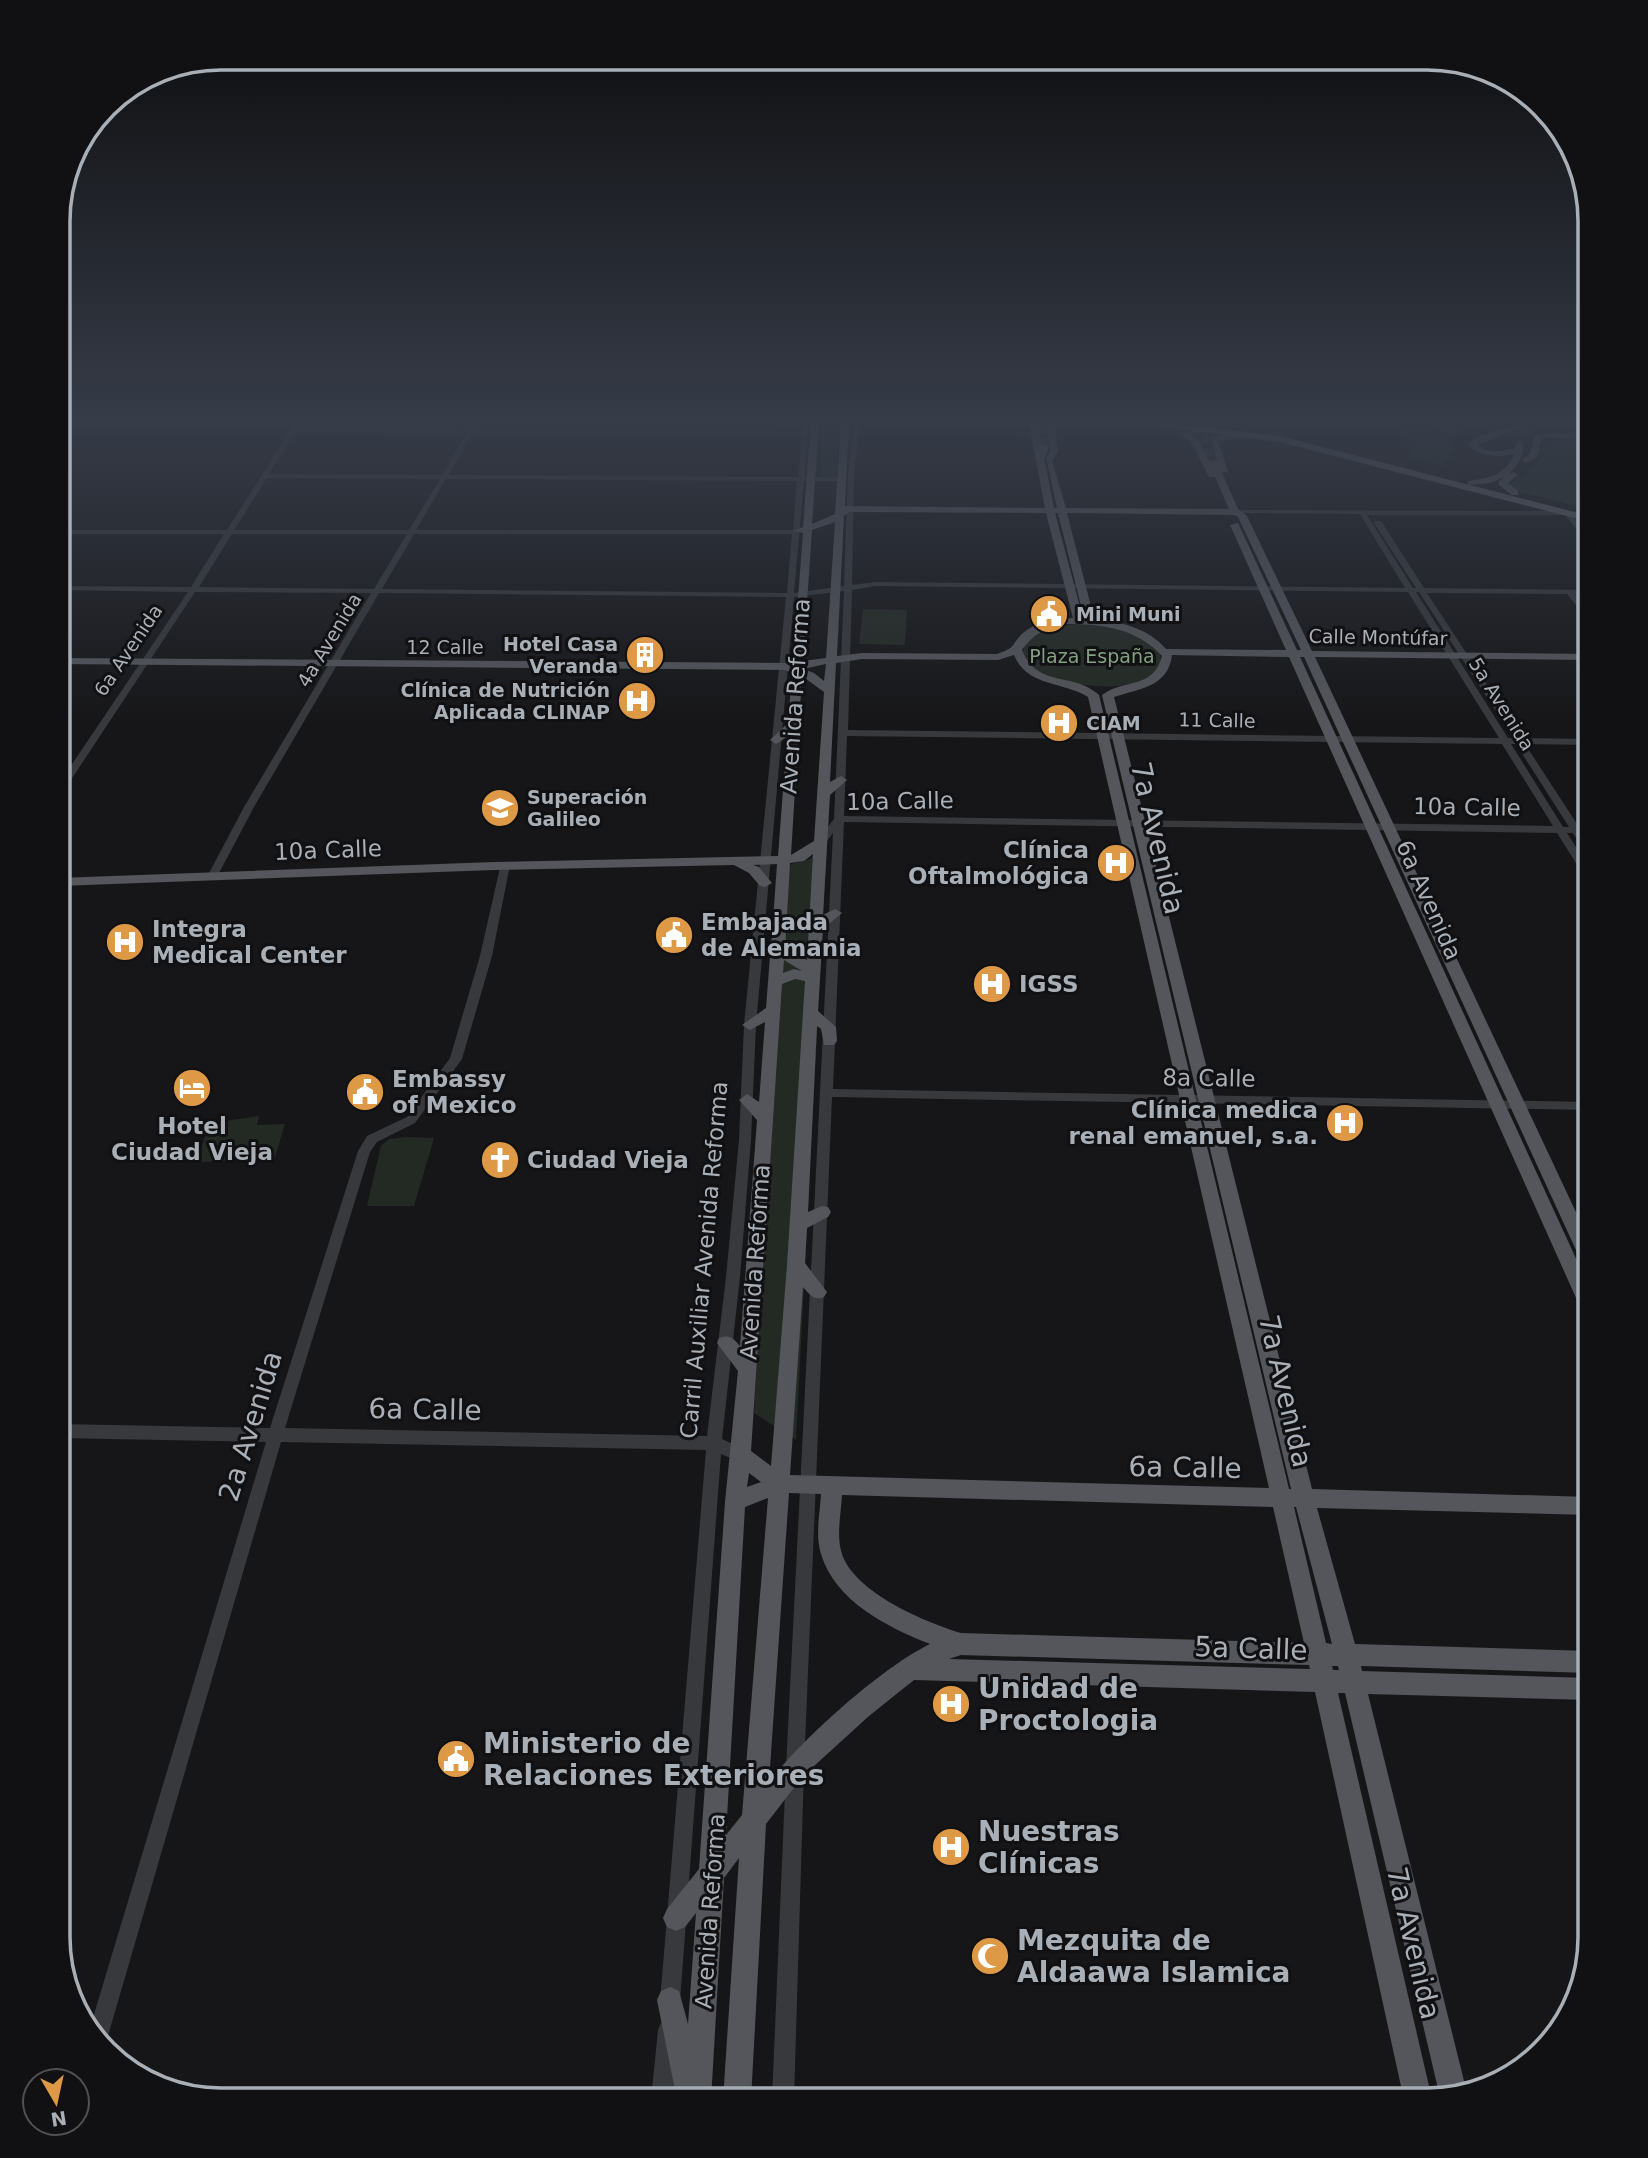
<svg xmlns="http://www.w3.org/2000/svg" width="1648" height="2158" font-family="'DejaVu Sans',sans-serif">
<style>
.green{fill:#232a23}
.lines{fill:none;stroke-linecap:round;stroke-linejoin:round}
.taxiway{fill:#343438;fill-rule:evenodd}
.major-tunnel{stroke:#333538;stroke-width:9;stroke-dasharray:9 4.5;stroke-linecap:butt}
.highway-tunnel{stroke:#333538;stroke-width:11;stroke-dasharray:11 5;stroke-linecap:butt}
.minor{fill:#37393c;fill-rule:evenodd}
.major{fill:#54565b;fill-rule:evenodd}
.highway{fill:#64676d;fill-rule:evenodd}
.labels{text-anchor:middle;stroke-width:6;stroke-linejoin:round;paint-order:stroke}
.far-poi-label{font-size:19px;font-weight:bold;fill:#a9afb6;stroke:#111113;text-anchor:start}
.far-street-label{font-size:19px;fill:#a9afb6;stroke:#111113}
.far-park-label{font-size:19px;fill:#849f82;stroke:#111113}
.street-label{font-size:23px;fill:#a9afb6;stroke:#111113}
.poi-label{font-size:23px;font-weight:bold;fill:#a9afb6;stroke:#111113;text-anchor:start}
.near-street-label{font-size:28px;fill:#a9afb6;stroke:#111113}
.near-poi-label{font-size:28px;font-weight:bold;fill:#a9afb6;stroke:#111113;text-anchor:start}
.rim{fill:none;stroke:#a9afb6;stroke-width:3.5}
</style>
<rect width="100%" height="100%" fill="#161618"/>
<path class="green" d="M 822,423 L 840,423 L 836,478 L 821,478 Z
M 1398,423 L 1424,423 L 1425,430 L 1449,432 L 1455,450 L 1443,466 L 1412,457 Z
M 1567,435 L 1590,436 L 1590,510 L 1513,490 L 1507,485 C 1527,474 1542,465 1545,441 L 1557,440 L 1557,436 Z
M 863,609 L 907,610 L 905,645 L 859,644 Z
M 1088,624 C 1112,627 1146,631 1160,654 C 1170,701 1054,689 1032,667 C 1029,664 1026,658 1023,653 C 1026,626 1067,624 1088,624 Z
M 827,842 L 796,1440 L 754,1413 L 788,872 L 791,864 L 810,859 Z
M 259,1116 L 257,1125 L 285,1124 L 274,1160 L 195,1162 L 208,1130 L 225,1121 Z
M 408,1137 L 434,1138 L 414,1206 L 367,1206 L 381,1146 L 389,1139 Z"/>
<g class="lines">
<path class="taxiway" d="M 1434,423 L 1448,423 L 1460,430 L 1453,434 L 1437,430 Z"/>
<path class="major-tunnel" d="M 1044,423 L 1048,446
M 1213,423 L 1205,441 L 1213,462
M 1518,431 L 1534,430"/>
<path class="highway-tunnel" d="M 1039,423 L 1044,446"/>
<path class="minor" d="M 295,423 L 301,423 L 299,427 L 469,429 L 473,423 L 479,423 L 476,429 L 802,432 L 804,425 L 808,425 L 805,477 L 842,477 L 845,479 L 842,481 L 804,481 L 794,593 L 844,586 L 848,474 L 854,423 L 860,423 L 854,474 L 852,585 L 875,582 L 1405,588 L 1360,514 L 1236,513 L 1234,512 L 1238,510 L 1567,511 L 1590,535 L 1590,541 L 1587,541 L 1565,515 L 1367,515 L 1413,588 L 1416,588 L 1374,523 L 1375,521 L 1381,521 L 1424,588 L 1590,590 L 1590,594 L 1575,594 L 1590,612 L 1590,619 L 1587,619 L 1567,594 L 1427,593 L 1522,738 L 1590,739 L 1590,745 L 1525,744 L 1579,827 L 1590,827 L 1590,833 L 1583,833 L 1590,844 L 1590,854 L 1586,853 L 1573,833 L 1567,833 L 1590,869 L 1590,880 L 1586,879 L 1557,833 L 844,822 L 833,1089 L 1590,1102 L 1590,1110 L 832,1097 L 804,1768 L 794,2100 L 772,2100 L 786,1768 L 833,833 L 825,844 L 821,845 L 816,842 L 834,819 L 844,591 L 794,597 L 756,1025 L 751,1140 L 740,1277 L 722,1439 L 746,1450 L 748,1455 L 746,1460 L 740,1462 L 721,1454 L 680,2001 L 677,2008 L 670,2011 L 663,2008 L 660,2001 L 706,1450 L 281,1442 L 105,2046 L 89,2031 L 266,1442 L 58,1438 L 58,1424 L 270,1428 L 358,1151 L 367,1136 L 407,1117 L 450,1058 L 480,956 L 501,863 L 509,863 L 510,865 L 492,956 L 462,1059 L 415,1123 L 377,1142 L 370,1152 L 285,1428 L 707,1436 L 726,1277 L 739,1140 L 744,1025 L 786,597 L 379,593 L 254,807 L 218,875 L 217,877 L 209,877 L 208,875 L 244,807 L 371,593 L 195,592 L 63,792 L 58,795 L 58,785 L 188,592 L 58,590 L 58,586 L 191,587 L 224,534 L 58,534 L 58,530 L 227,530 ZM 296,431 L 467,433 L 442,475 L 269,474 ZM 473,433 L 802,436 L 798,477 L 449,475 ZM 267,478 L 440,479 L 409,530 L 234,530 ZM 446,479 L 797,481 L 793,530 L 416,530 ZM 232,534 L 407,534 L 374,589 L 199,587 ZM 414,534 L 792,534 L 787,593 L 382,589 ZM 875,586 L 1408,592 L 1499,738 L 848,730 L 852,590 ZM 1416,592 L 1419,592 L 1513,738 L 1508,738 ZM 847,736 L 1502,744 L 1553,826 L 844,816 ZM 1511,744 L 1516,744 L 1569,827 L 1563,827 Z
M 668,2020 L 675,2023 L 678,2030 L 673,2100 L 651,2100 L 658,2030 L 661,2023 Z"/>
<path class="major" d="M 811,423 L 819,423 L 812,524 L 835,514 L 841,423 L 849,423 L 845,506 L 1045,508 L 1029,423 L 1037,423 L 1054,508 L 1057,508 L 1047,461 L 1045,459 L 1050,452 L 1046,423 L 1054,423 L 1058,452 L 1052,461 L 1066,508 L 1229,509 L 1215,477 L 1209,477 L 1193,445 L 1181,434 L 1209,427 L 1209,431 L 1191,435 L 1200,442 L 1209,461 L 1217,461 L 1211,438 L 1227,433 L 1248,432 L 1248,436 L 1218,441 L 1228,471 L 1222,473 L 1238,509 L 1247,516 L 1312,651 L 1590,654 L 1590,660 L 1315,657 L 1590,1242 L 1590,1268 L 1584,1266 L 1581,1261 L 1304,657 L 1300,657 L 1590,1289 L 1590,1316 L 1583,1314 L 1581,1309 L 1289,657 L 1172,655 C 1168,687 1141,688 1114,697 L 1312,1489 L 1590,1497 L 1590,1515 L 1317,1508 L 1355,1644 L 1590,1651 L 1590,1673 L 1361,1666 L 1362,1671 L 1590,1678 L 1590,1700 L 1368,1694 L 1466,2089 L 1441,2096 L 1439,2093 L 1345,1693 L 1338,1693 L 1432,2099 L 1404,2100 L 1315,1692 L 914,1680 L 869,1716 L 803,1776 L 766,1824 L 751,2100 L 723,2100 L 739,1858 L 724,1878 L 711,2100 L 677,2100 L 657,2000 L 661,1991 L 670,1987 L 679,1991 L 688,2024 L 696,1913 L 685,1927 L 676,1931 L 667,1927 L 663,1918 L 667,1909 L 699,1869 L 725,1502 L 738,1371 L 717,1343 L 719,1338 C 730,1334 733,1338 740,1346 L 757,1120 L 739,1100 L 747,1094 L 759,1102 L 765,1022 L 750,1030 L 742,1025 L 766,1008 L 770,956 L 753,953 L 751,950 L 758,946 L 771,948 L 777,864 L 753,865 L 759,867 L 772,883 L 765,887 L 760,886 L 749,873 L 734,865 L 494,870 L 58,886 L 58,878 L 494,862 L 778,856 L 787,737 L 776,744 L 770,740 L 788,723 L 792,673 L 785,670 L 58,664 L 58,658 L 793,663 L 803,533 L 793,531 L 803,527 ZM 849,512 L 1046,513 L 1073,618 C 1057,618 1035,622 1023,633 C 1009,646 1019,646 997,654 L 862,653 L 837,656 L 844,516 ZM 1055,513 L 1058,513 L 1084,618 L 1083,618 ZM 1067,513 L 1234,515 L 1238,517 L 1301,650 L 1297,650 L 1238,523 L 1230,525 L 1286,650 L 1166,649 C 1148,628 1121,622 1094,618 ZM 835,522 L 826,658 L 803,661 L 812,530 ZM 1066,624 C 1101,624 1137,628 1162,656 C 1153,690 1125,678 1102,695 L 1291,1489 L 1289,1489 L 1099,695 C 1073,671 1038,689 1022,650 C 1034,633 1046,628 1066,624 ZM 1014,655 C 1027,687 1062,681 1088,697 L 1269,1488 L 790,1475 L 803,1287 C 810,1295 814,1301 824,1297 L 827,1292 L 805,1263 L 807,1228 L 828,1217 L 831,1212 L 828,1207 L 822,1206 L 808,1212 L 817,1026 L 821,1029 L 824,1045 L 834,1045 L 837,1041 L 836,1027 L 818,1011 L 823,929 L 842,913 L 835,909 L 823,915 L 830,795 L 847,780 L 841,776 L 830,782 L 836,663 L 862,659 L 998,660 ZM 826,664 L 824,681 L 814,673 L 803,669 ZM 802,676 L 824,692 L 814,841 L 791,855 ZM 813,854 L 807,960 L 785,950 L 790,863 L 804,861 ZM 784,960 L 802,971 L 794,969 L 783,973 ZM 795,979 L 805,981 L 787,1265 L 771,1466 L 751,1451 L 782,984 ZM 749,1473 L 761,1482 L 747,1487 ZM 789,1493 L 821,1494 C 820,1513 815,1535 821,1554 C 835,1601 887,1627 930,1644 C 881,1668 803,1738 769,1782 ZM 842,1495 L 1273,1507 L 1304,1643 L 961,1633 C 925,1622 855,1593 842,1554 C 836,1536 841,1514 842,1495 ZM 768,1498 L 742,1815 L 726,1835 L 745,1507 ZM 1294,1507 L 1296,1507 L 1332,1644 L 1326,1643 ZM 961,1655 L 1309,1665 L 1310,1669 L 949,1659 ZM 1332,1666 L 1338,1666 L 1339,1670 L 1333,1670 Z
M 1516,424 L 1523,426 L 1477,445 C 1489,453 1501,453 1515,448 L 1517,441 L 1523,441 C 1525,454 1518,465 1508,475 L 1514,472 L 1518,475 L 1508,483 L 1518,491 L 1518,495 L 1512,495 L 1499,485 L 1499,481 L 1505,477 L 1490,483 L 1468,485 L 1468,481 C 1489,478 1505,476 1514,454 C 1497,458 1481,457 1468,445 L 1474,438 Z
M 1590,433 L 1590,437 L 1542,438 L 1537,457 L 1526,463 L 1522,460 L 1530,454 L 1535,434 Z"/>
<path class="highway" d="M 1132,423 L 1163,423 L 1280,436 L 1590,516 L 1590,522 L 1280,442 Z
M 1040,444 L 1049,446 L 1045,458 L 1040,461 L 1035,458 Z"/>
</g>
<linearGradient id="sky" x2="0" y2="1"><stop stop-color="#0c0c0d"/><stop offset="0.58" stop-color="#363c48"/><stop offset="1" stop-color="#363c48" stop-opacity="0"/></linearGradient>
<rect width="1648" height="725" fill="url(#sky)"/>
<defs>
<g id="civic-disc" transform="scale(2.0125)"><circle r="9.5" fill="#de9947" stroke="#111113"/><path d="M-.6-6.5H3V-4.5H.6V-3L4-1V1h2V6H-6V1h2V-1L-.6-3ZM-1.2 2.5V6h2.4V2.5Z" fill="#fff"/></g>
<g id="building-disc" transform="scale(2.0125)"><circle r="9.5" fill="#de9947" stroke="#111113"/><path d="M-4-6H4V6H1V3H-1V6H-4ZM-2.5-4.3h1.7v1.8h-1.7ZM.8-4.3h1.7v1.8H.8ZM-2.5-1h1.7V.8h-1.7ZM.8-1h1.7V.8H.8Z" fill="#fff"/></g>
<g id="hospital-disc" transform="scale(2.0125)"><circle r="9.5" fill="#de9947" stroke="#111113"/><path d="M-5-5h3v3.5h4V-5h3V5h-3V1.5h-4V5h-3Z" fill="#fff"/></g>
<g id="university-disc" transform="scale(2.0125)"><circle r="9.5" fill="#de9947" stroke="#111113"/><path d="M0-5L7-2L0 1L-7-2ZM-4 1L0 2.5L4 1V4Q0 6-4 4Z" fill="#fff"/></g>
<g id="hotel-disc" transform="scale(2.0125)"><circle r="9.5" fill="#de9947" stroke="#111113"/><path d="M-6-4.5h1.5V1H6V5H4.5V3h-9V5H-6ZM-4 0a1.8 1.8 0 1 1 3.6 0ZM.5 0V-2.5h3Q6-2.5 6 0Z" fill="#fff"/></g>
<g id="church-disc" transform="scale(2.0125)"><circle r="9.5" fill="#de9947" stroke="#111113"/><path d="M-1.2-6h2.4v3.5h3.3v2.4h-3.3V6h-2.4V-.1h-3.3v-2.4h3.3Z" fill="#fff"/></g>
<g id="mosque-disc" transform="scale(2.0125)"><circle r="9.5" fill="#de9947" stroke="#111113"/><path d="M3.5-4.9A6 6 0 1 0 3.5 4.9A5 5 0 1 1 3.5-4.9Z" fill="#fff"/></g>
</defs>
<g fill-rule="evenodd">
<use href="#civic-disc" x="1049" y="614"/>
<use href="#building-disc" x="645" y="655"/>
<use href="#hospital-disc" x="637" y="701"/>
<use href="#hospital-disc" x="1059" y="723"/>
<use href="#university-disc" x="500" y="808"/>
<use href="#hospital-disc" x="1116" y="863"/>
<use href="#civic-disc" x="674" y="935"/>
<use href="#hospital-disc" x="125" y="942"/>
<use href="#hospital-disc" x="992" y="984"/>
<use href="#hotel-disc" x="192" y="1088"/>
<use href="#civic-disc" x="365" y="1092"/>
<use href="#hospital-disc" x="1345" y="1123"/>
<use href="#church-disc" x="500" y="1160"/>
<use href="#hospital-disc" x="951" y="1704"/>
<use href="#civic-disc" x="456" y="1759"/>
<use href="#hospital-disc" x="951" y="1847"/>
<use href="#mosque-disc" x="990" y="1956"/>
</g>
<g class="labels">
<g class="far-poi-label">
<text x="1076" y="621">Mini Muni</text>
<text x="618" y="651" text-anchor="end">Hotel Casa<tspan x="618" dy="22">Veranda</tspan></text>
<text x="610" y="697" text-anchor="end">Clínica de Nutrición<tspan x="610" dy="22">Aplicada CLINAP</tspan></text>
<text x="1086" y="730">CIAM</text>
<text x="527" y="804">Superación<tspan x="527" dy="22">Galileo</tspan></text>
</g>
<g class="far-street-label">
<text transform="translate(1378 637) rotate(1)" y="7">Calle Montúfar</text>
<text transform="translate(329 640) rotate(-59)" y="7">4a Avenida</text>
<text x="445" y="654">12 Calle</text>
<text transform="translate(128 650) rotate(-56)" y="7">6a Avenida</text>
<text transform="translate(1502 704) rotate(58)" y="7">5a Avenida</text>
<text transform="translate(1217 720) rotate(1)" y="7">11 Calle</text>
</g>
<g class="far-park-label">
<text x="1092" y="663">Plaza España</text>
</g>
<g class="street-label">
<text transform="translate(795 696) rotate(-86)" y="8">Avenida Reforma</text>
<text transform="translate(900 801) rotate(-1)" y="8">10a Calle</text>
<text transform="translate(1467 807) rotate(1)" y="8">10a Calle</text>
<text transform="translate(328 850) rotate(-2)" y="8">10a Calle</text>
<text transform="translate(1429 900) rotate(66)" y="8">6a Avenida</text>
<text transform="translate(1209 1078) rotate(1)" y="8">8a Calle</text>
<text transform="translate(704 1260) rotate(-85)" y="8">Carril Auxiliar Avenida Reforma</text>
<text transform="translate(755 1262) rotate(-86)" y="8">Avenida Reforma</text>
<text transform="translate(710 1911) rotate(-86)" y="8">Avenida Reforma</text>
</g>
<g class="poi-label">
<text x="1089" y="858" text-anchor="end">Clínica<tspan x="1089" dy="26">Oftalmológica</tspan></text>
<text x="701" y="930">Embajada<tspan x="701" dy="26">de Alemania</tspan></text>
<text x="152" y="937">Integra<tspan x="152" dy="26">Medical Center</tspan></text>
<text x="1019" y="992">IGSS</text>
<text x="392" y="1087">Embassy<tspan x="392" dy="26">of Mexico</tspan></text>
<text x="1318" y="1118" text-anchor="end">Clínica medica<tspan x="1318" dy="26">renal emanuel, s.a.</tspan></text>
<text x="192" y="1134" text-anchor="middle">Hotel<tspan x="192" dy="26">Ciudad Vieja</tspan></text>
<text x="527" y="1168">Ciudad Vieja</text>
</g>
<g class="near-street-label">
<text transform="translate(1158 838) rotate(77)" y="10">7a Avenida</text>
<text transform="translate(1286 1391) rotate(77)" y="10">7a Avenida</text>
<text transform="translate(425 1409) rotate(1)" y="10">6a Calle</text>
<text transform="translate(250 1426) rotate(-73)" y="10">2a Avenida</text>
<text transform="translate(1185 1467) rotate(1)" y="10">6a Calle</text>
<text transform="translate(1251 1648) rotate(2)" y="10">5a Calle</text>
<text transform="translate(1414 1943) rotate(77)" y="10">7a Avenida</text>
</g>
<g class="near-poi-label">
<text x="978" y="1698">Unidad de<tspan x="978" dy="32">Proctologia</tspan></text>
<text x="483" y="1753">Ministerio de<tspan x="483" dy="32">Relaciones Exteriores</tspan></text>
<text x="978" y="1841">Nuestras<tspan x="978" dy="32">Clínicas</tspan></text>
<text x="1017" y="1950">Mezquita de<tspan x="1017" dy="32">Aldaawa Islamica</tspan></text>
</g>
</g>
<path d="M0 0H1648V2158H0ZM221 70H1427A151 151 0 0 1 1578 221V1937A151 151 0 0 1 1427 2088H221A151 151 0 0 1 70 1937V221A151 151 0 0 1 221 70Z" fill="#111113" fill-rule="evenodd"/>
<path class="rim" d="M221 70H1427A151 151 0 0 1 1578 221V1937A151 151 0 0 1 1427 2088H221A151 151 0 0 1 70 1937V221A151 151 0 0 1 221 70Z"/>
<g transform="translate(56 2102) rotate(171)"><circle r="33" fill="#111113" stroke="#4e5054" stroke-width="2"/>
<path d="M0-5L12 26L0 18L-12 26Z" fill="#de9947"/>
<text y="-10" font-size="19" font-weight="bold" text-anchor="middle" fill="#a9afb6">N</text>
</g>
</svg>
